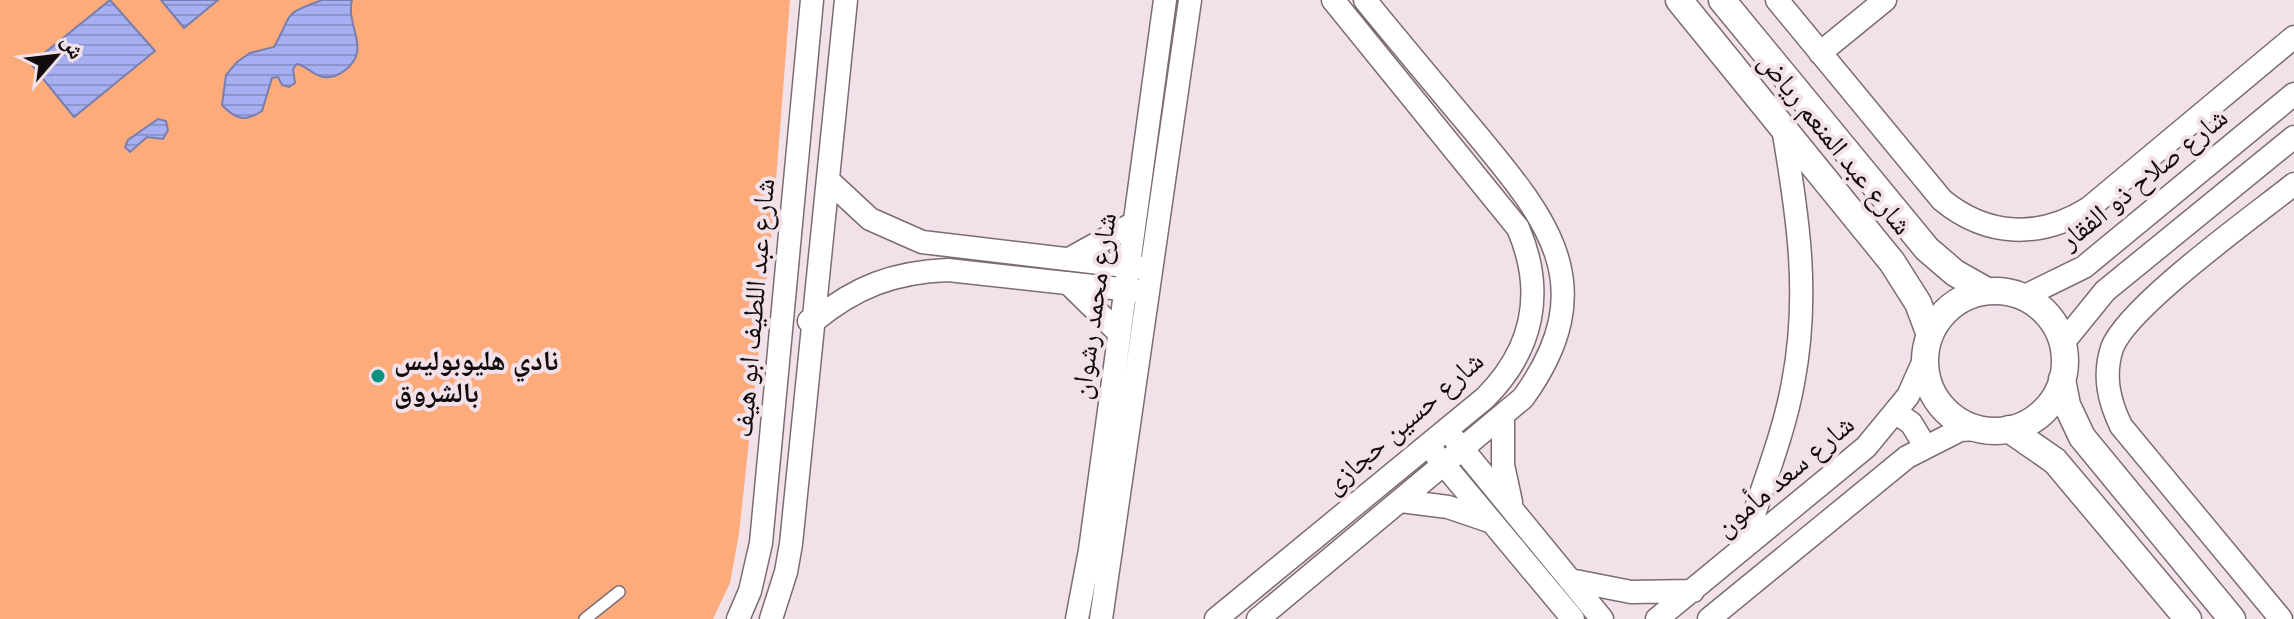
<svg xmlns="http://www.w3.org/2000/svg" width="2294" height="619" font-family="Overpass,'Noto Naskh Arabic',sans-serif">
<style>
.garden{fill:#fdab7a}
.water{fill:url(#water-rules);stroke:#797eae;stroke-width:2}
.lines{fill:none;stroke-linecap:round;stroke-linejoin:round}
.service-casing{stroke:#7c6c75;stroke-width:14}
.minor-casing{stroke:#7c6c75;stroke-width:25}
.tertiary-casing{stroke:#7c6c75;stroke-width:29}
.service{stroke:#fff;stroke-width:11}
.minor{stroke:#fff;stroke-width:22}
.tertiary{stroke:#fff;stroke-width:26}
.poi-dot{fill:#0b937d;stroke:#f3e1ea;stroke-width:3}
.labels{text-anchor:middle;stroke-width:8;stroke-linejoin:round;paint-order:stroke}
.street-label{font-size:28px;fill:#110b0e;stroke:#f3e1ea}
.poi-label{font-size:28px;font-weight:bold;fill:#110b0e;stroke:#f3e1ea;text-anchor:start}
</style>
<defs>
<pattern id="water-rules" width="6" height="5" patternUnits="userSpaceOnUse" patternTransform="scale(2)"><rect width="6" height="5" fill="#a5aff2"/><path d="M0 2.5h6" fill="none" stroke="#8d95ce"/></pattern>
</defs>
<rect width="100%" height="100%" fill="#f3e1ea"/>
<path class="garden" d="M 0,0 L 790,0 L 773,219 L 739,534 L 730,583 L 713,619 L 0,619 Z"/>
<path class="water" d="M 110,0 L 155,51 L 74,117 L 31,64 Z
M 161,0 L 218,0 L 184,28 Z
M 322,0 L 352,0 C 345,26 373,50 344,71 C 337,76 328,79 320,76 C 311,73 306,66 297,64 L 293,69 L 295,83 L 289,87 L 282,85 L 278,77 L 272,78 L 262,111 C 245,122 236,120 222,105 L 226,75 L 237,62 L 250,53 L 274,47 C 294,12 281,15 322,0 Z
M 158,119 L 166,121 L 168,130 L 163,139 L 147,137 L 130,152 L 125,147 L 128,140 Z"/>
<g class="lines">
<g class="service-casing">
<path id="service" d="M 585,619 L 619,592"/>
</g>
<g class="minor-casing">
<path id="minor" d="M 1777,0 L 1942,200 C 1987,237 2040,239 2089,208 L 2294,37
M 1820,53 L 1885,0
M 828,180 L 870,219 L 922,242 L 1142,268
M 1069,259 L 1134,223
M 1068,283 L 1119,333
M 2023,297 L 2084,267 L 2294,94
M 809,321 L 814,321 C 855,287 894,272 948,270 L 1139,291
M 2062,344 L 2105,291 L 2294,137
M 1896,413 L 1911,423 L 1925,446
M 1503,418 L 1503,465 L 1511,502
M 1456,441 L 1602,619
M 1436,455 L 1573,619
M 1401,501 L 1448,507 L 1489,521
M 1744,547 C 1759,493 1783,439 1793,383 C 1810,295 1798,216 1783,128
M 1570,580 L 1631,592 L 1693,591
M 738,619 L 750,591 L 761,543 L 812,0
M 771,619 L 786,572 L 791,544 L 846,0
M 1077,619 L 1090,550 L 1165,0
M 1101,619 L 1190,0
M 1216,619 L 1485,398 C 1534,349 1545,291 1518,228 L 1333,0
M 1258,619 L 1523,398 C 1604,286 1548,220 1474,131 C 1437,87 1401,44 1365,0
M 1657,619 L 1866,447 L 1908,396 L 1925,358
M 1709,619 L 1907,457 L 1960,430 L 1979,429
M 2281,619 L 2121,426 C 2109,401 2103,376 2112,348 C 2127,307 2254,216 2294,184"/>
</g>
<g class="tertiary-casing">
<path id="tertiary" d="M 1679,0 L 1892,262 L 1918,303 L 1930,335
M 1722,0 L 1927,249 L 1955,273 L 1987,291
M1925 361a70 70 0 1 1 140 0a70 70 0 1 1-140 0Z
M 2062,379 L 2067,405 L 2082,437 L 2232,619
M 2009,429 L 2055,461 L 2188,619"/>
</g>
<use href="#service" class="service"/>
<use href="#minor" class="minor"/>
<use href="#tertiary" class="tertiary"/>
</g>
<circle class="poi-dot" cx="378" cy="376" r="8"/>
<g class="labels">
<g class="street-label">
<text transform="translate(1836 143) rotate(51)" y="10">شارع عبد المنعم رياض</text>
<text transform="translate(2143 178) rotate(-39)" y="10">شارع صلاح ذو الفقار</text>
<text transform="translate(1093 306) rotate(-82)" y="10">شارع محمد رشوان</text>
<text transform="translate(753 308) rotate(-85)" y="10">شارع عبد اللطيف ابو هيف</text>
<text transform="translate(1403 422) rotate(-41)" y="10">شارع حسين حجازى</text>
<text transform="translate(1784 475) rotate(-40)" y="10">شارع سعد مأمون</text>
</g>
<g class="poi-label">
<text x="394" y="370">نادي هليوبوليس<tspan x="394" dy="32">بالشروق</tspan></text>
</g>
</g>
<g transform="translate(56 56) rotate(62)" stroke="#f3e1ea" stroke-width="6" paint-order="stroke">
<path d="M0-6L14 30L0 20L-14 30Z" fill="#110b0e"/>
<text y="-12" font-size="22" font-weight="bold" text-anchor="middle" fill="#110b0e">ش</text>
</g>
</svg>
